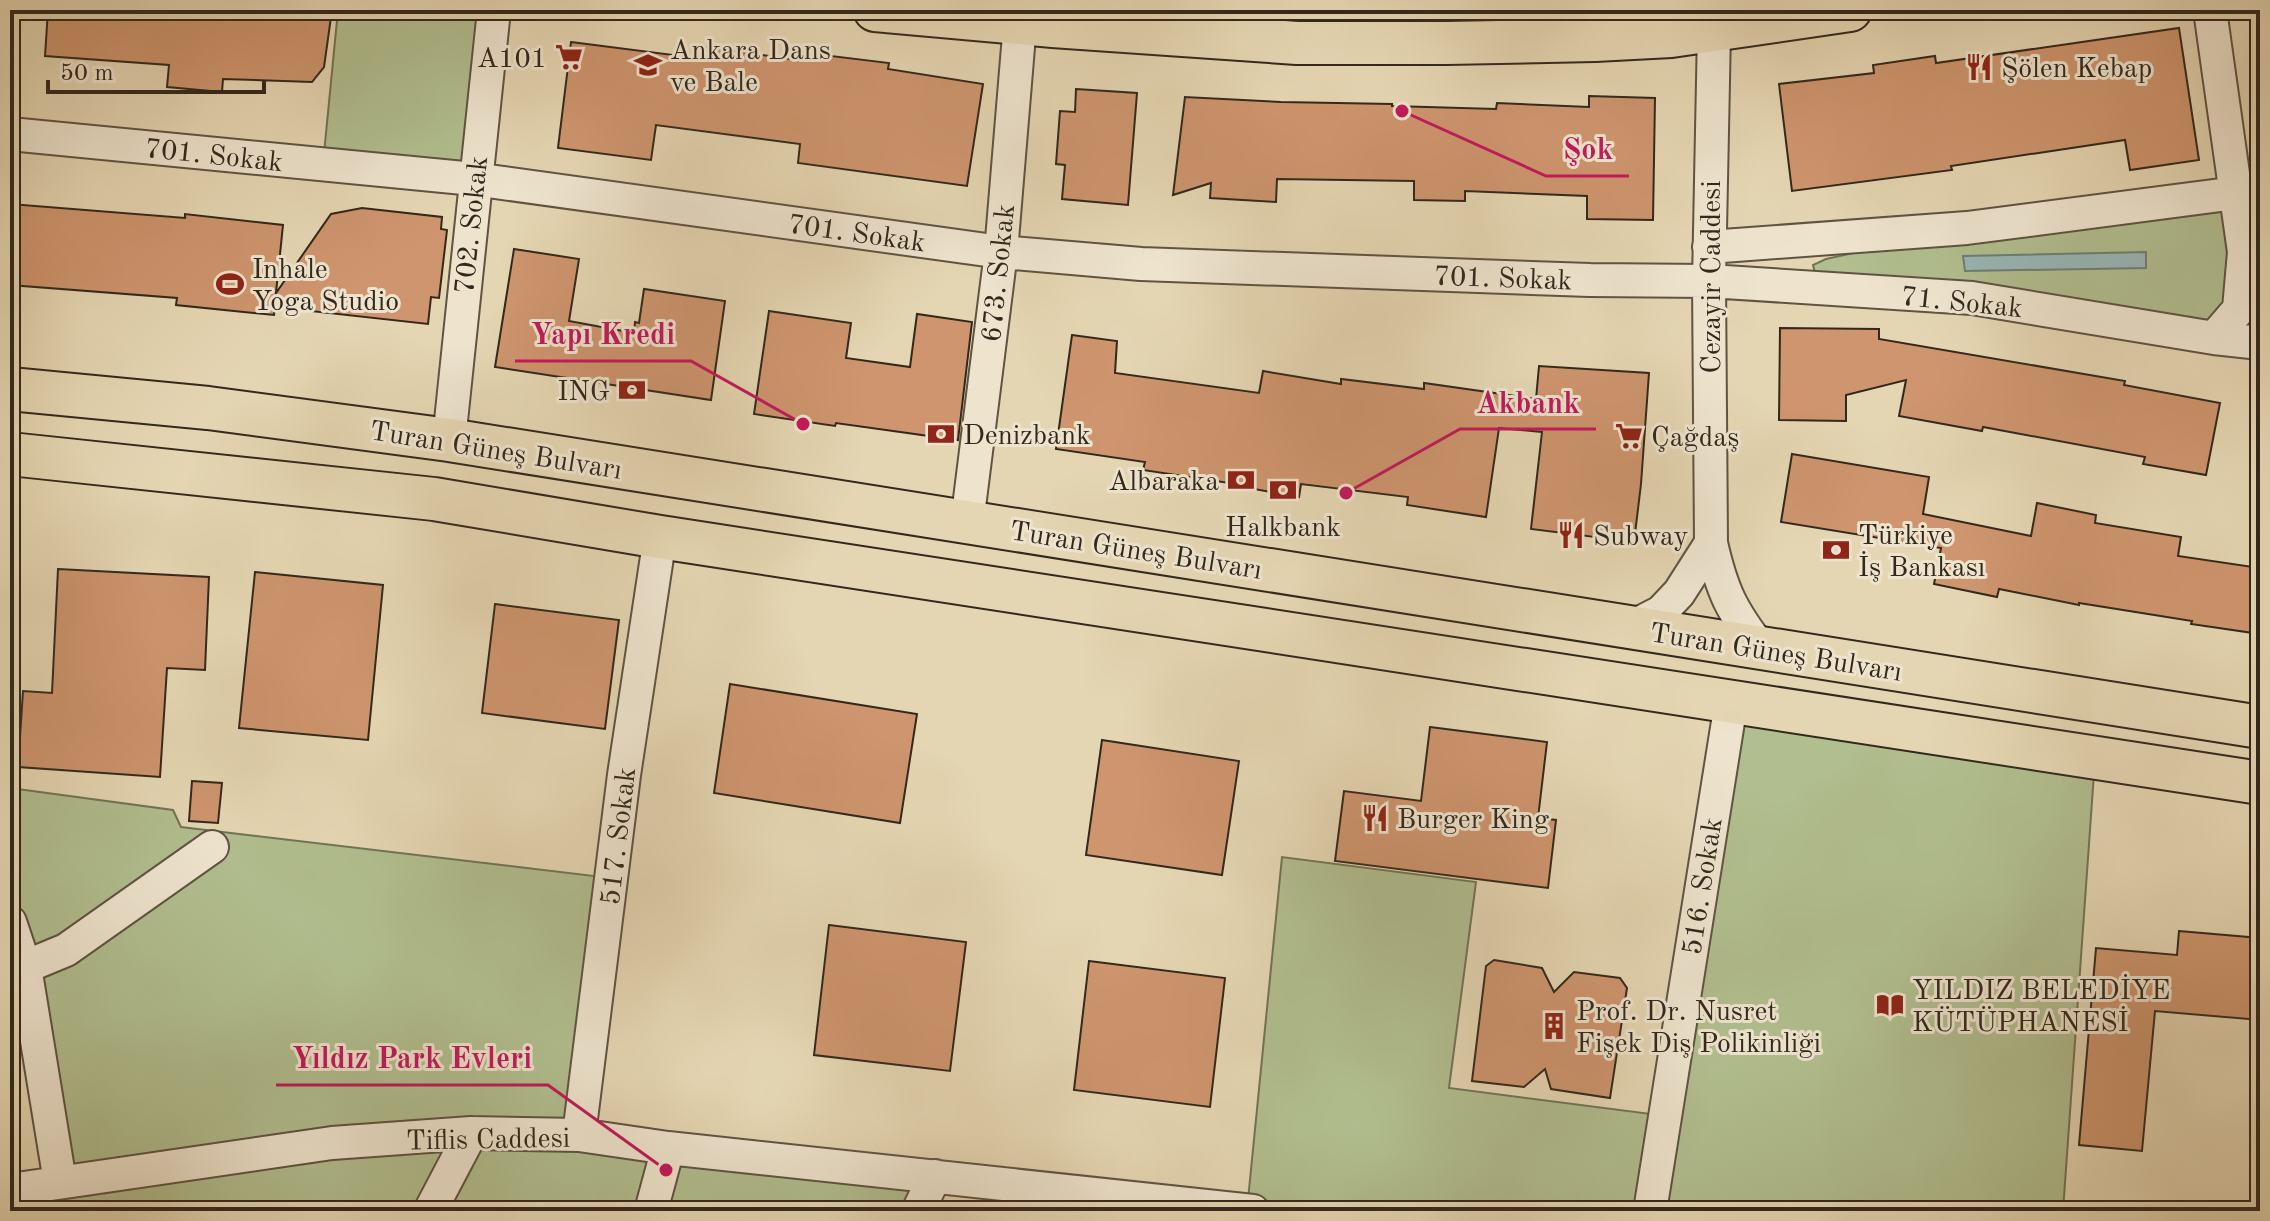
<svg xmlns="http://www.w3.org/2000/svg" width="2270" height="1221" font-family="'Old Standard TT',serif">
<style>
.green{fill:#b1be8f;stroke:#727356;stroke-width:2}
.water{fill:#98b7b5;stroke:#6f7e78;stroke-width:2}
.building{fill:#ce956e;stroke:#32281d;stroke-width:2}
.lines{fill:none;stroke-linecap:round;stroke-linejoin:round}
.minor-casing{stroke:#5f5442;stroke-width:36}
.major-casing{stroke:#32281d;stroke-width:46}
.minor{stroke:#eee4ce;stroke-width:32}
.major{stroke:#e5d6b3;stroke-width:42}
.labels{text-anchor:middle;stroke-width:6;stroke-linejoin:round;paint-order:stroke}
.poi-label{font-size:28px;fill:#32281d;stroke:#eee4ce;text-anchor:start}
.street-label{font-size:28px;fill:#32281d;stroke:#eee4ce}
.leader{fill:none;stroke:#c2185b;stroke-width:3}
.callout-dot{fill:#c2185b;stroke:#eee4ce;stroke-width:3}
.callout-label{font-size:30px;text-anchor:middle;font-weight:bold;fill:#c2185b;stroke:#eee4ce;stroke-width:6;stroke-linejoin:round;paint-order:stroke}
</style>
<rect width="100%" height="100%" fill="#e5d6b3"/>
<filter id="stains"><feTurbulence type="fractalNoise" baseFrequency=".0025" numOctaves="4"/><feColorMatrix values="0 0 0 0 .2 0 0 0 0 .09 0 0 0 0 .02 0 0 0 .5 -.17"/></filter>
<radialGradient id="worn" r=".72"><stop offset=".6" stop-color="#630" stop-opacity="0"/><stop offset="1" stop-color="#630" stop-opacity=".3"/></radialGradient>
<path class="green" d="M 338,10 L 494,10 L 474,179 L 323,164 Z
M 2236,193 L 2244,246 L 2260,244 L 2260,343 L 1815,273 L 1813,265 L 1826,259 L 1967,228 Z
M 1731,703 L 2095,759 L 2063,1211 L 1247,1210 L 1282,857 L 1476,882 L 1449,1088 L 1666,1116 Z
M 10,788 L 173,810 L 181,827 L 611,878 L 579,1135 L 935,1176 L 918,1211 L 10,1211 L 10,1190 L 59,1182 L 10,969 Z"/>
<path class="water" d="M 2146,252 L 2146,268 L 1965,271 L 1963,256 Z"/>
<path class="building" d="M 48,10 L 332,10 L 324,67 L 312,82 L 223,79 L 222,92 L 167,87 L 169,65 L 45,56 Z
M 2179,28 L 2199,160 L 2130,170 L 2125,140 L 1951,166 L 1952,170 L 1792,191 L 1779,84 L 1874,73 L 1873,65 L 1935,56 L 1936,63 Z
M 571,42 L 696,58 L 698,46 L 798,60 L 799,52 L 889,63 L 888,69 L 983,84 L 967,186 L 798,163 L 800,144 L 656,125 L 651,160 L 558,148 Z
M 1076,89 L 1137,93 L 1128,205 L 1062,199 L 1065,165 L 1056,164 L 1060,111 L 1075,112 Z
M 1589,96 L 1655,98 L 1653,220 L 1587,219 L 1587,196 L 1465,191 L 1465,201 L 1414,200 L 1414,181 L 1277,179 L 1276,202 L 1210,198 L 1211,183 L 1173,195 L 1185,97 L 1281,102 L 1392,104 L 1392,106 L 1496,109 L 1497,103 L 1589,107 Z
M 10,204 L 185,218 L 185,214 L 283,225 L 276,293 L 331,214 L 362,208 L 442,217 L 441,229 L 447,230 L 439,298 L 431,297 L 428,324 L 275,307 L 274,315 L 176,305 L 177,298 L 10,285 Z
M 514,249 L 579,259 L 569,321 L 634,333 L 635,322 L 639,323 L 644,289 L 725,301 L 711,400 L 495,367 Z
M 769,311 L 851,323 L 846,358 L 910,367 L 917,314 L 972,322 L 958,440 L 836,423 L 835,426 L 754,414 Z
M 1780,328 L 1879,329 L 1879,339 L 2125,381 L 2124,385 L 2220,403 L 2206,475 L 2143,464 L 2145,457 L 1983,427 L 1982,431 L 1899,416 L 1906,380 L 1846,395 L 1846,421 L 1779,420 Z
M 1072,335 L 1117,341 L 1115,373 L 1259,393 L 1263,371 L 1341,384 L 1341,379 L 1424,389 L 1424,383 L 1536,399 L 1539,366 L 1649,373 L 1641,484 L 1634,542 L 1531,529 L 1542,432 L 1499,428 L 1486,517 L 1407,505 L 1408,497 L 1301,484 L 1299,497 L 1243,487 L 1243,485 L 1143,470 L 1145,462 L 1056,449 Z
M 1792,454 L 1929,477 L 1923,514 L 2031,536 L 2037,503 L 2096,515 L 2095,523 L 2181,537 L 2178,556 L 2260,568 L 2260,634 L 2191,624 L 2192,621 L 2079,603 L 2079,605 L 1999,589 L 1997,597 L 1934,584 L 1941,548 L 1781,522 Z
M 58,569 L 209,577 L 205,670 L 167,668 L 160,777 L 18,767 L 23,691 L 52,693 Z
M 255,572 L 383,585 L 368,740 L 239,728 Z
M 495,604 L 619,620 L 605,729 L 482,713 Z
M 730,684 L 917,714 L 900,823 L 714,793 Z
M 1430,727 L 1547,742 L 1538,818 L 1556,820 L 1548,888 L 1335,861 L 1344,791 L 1421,801 Z
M 1102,740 L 1239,761 L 1222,875 L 1086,855 Z
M 192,781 L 222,783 L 218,823 L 189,821 Z
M 829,925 L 966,942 L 950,1071 L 814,1055 Z
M 2179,931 L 2260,938 L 2260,1020 L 2155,1011 L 2142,1151 L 2079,1145 L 2096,948 L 2177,955 Z
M 1494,960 L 1542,968 L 1554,992 L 1574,972 L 1620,978 L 1627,988 L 1610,1098 L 1551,1089 L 1545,1069 L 1524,1087 L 1472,1081 L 1486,966 Z
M 1089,961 L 1225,978 L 1210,1107 L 1074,1090 Z"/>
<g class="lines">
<g class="minor-casing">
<path id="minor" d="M 1711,10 L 1714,31 L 1709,281 L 1711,543 C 1722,591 1731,610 1761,649
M 2210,10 L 2244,252 L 2239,309 L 2214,338
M 10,134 L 474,179 L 1001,252 L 1141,264 L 1590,280 L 1709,281 L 1972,298 L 2214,338 L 2260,343
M 1709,247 L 1967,228 L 2236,193
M 449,440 L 494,10
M 967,523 L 1001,252 L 1020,23
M 1630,628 L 1661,612 L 1679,593 L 1711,543
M 10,922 L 25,967 L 60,1182
M 10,969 L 25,967 L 66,950 L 212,847
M 579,1135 L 624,775 L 660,537
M 10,1190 L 332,1143 L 471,1133 L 579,1135 L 668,1148 L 1253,1211
M 430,1211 L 471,1133
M 651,1211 L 668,1148
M 918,1211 L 935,1176
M 1650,1211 L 1731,703"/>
</g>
<g class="major-casing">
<path id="major" d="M 875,10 L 1053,26 L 1297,43 L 1447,43 L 1595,40 L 1671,36 L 1850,10
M 10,389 L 208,408 L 449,440 L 2260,727
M 10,454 L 434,499 L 660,537 L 2260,783"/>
</g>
<use href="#minor" class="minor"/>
<use href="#major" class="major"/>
</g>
<defs>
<g id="supermarket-bare" transform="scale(2.16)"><path d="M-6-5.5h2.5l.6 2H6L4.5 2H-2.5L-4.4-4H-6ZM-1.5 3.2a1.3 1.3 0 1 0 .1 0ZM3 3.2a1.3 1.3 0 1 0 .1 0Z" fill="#8f2418" stroke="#eee4ce" stroke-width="2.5" paint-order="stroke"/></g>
<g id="school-bare" transform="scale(2.16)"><path d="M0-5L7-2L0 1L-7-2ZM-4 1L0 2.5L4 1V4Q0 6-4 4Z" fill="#8f2418" stroke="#eee4ce" stroke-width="2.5" paint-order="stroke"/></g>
<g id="restaurant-bare" transform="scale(2.16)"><path d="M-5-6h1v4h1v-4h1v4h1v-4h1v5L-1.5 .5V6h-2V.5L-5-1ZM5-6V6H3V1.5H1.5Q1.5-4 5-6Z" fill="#8f2418" stroke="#eee4ce" stroke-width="2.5" paint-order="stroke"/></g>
<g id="stadium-bare" transform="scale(2.16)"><path d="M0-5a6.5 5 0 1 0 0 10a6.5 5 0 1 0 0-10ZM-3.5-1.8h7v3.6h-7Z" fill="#8f2418" stroke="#eee4ce" stroke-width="2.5" paint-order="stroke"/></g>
<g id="bank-bare" transform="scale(2.16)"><path d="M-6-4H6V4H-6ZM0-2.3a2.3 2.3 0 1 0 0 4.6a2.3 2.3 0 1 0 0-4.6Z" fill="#8f2418" stroke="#eee4ce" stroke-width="2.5" paint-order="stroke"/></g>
<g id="library-bare" transform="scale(2.16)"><path d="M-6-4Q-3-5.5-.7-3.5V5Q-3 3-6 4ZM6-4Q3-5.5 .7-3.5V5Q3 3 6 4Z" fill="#8f2418" stroke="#eee4ce" stroke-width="2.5" paint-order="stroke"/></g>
<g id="building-bare" transform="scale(2.16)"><path d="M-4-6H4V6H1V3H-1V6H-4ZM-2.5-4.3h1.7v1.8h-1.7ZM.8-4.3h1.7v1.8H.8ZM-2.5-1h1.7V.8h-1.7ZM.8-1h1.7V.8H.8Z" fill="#8f2418" stroke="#eee4ce" stroke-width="2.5" paint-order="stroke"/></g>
</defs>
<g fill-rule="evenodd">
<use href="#supermarket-bare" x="569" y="57"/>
<use href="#school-bare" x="648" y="65"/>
<use href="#restaurant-bare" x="1979" y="67"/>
<use href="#stadium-bare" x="230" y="284"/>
<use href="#bank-bare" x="632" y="390"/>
<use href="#bank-bare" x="941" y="434"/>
<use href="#supermarket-bare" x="1629" y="436"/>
<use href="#bank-bare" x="1241" y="480"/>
<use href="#bank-bare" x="1283" y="490"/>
<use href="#restaurant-bare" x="1571" y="535"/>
<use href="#bank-bare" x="1836" y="550"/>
<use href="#restaurant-bare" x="1375" y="818"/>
<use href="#library-bare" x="1890" y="1005"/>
<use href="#building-bare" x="1554" y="1026"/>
</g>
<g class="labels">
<g class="poi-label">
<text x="670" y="59">Ankara Dans<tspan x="670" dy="32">ve Bale</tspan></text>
<text x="547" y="67" text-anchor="end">A101</text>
<text x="2001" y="77">Şölen Kebap</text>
<text x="252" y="278">Inhale<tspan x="252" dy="32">Yoga Studio</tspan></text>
<text x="610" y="400" text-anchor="end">ING</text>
<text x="963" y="444">Denizbank</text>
<text x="1651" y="446">Çağdaş</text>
<text x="1219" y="490" text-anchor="end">Albaraka</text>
<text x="1283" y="536" text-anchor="middle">Halkbank</text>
<text x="1858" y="544">Türkiye<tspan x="1858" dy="32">İş Bankası</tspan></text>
<text x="1593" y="545">Subway</text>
<text x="1397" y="828">Burger King</text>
<text x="1912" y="999">YILDIZ BELEDİYE<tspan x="1912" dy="32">KÜTÜPHANESİ</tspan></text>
<text x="1576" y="1020">Prof. Dr. Nusret<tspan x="1576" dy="32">Fişek Diş Polikinliği</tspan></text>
</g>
<g class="street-label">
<text transform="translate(214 154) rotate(6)" y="10">701. Sokak</text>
<text transform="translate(470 225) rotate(-84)" y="10">702. Sokak</text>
<text transform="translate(857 232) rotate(8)" y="10">701. Sokak</text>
<text transform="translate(997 273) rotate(-84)" y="10">673. Sokak</text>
<text transform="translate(1503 277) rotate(2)" y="10">701. Sokak</text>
<text transform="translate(1710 277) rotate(-90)" y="10">Cezayir Caddesi</text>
<text transform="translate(1962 301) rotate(6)" y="10">71. Sokak</text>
<text transform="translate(496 449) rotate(9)" y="10">Turan Güneş Bulvarı</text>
<text transform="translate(1136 549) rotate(9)" y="10">Turan Güneş Bulvarı</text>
<text transform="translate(1776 651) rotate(9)" y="10">Turan Güneş Bulvarı</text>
<text transform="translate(617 836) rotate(-83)" y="10">517. Sokak</text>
<text transform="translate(1701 886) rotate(-81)" y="10">516. Sokak</text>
<text transform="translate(488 1138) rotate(-1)" y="10">Tiflis Caddesi</text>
</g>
</g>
<path class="leader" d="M1402 111L1546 176H1629M803 424L691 361H515M1346 493L1460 429H1596M666 1170L548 1085H276"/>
<g class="callout-dot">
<circle cx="1402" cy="111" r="8"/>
<circle cx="803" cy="424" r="8"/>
<circle cx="1346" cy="493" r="8"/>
<circle cx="666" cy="1170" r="8"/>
</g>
<g class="callout-label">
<text x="1588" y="159">Şok</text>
<text x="603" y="344">Yapı Kredi</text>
<text x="1528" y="413">Akbank</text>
<text x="412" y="1068">Yıldız Park Evleri</text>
</g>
<rect width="2270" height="1221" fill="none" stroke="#e5d6b3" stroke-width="40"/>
<rect x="12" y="12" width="2246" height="1197" fill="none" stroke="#32281d" stroke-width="4"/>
<rect x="20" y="20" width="2230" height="1181" fill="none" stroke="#32281d" stroke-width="2"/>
<path d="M48 80v12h216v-12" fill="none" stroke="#32281d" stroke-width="4"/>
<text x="60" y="80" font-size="24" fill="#32281d" stroke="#eee4ce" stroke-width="6" paint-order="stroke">50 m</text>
<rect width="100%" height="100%" filter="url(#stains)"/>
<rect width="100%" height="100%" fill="url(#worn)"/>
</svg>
